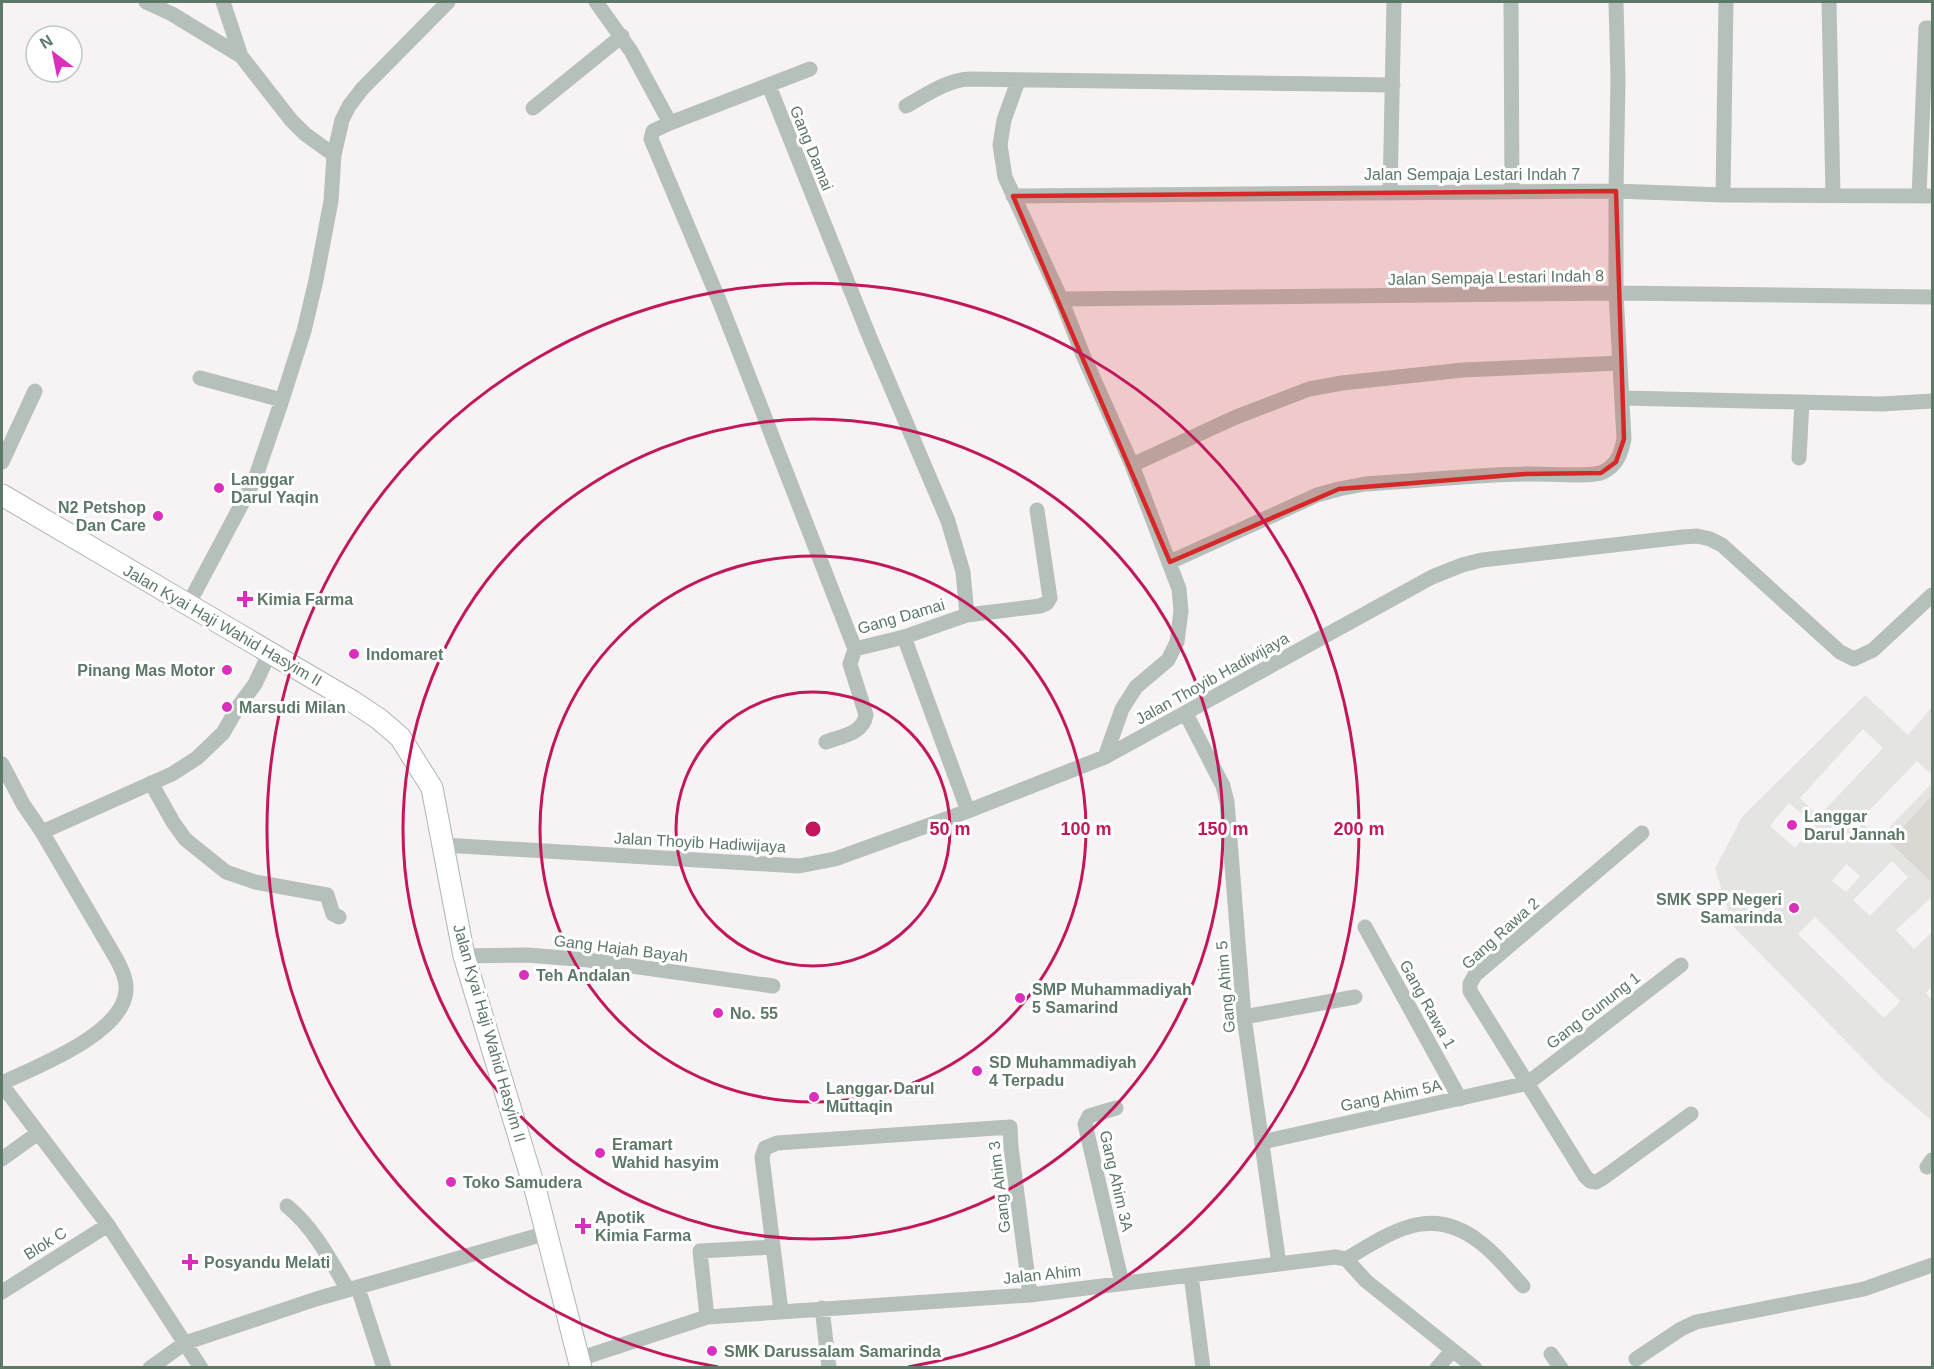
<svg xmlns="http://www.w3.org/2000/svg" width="1934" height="1369" font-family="Helvetica,sans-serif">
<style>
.built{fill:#e4e5e3;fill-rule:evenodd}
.pitch{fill:#dbd8d3}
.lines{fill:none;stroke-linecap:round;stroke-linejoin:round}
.secondary-casing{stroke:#abb7b0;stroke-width:23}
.street{stroke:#b6c0ba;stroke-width:15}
.secondary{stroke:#fff;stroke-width:21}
.marked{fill:#d62828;fill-opacity:0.2;stroke:#d62828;stroke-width:4.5;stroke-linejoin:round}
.ring{fill:none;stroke:#c2185b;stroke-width:3}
.poi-dot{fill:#dc2ebc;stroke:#fff;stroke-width:2}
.labels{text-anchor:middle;stroke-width:6;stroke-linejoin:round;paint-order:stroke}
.street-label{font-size:16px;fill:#5e7868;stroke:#fff}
.poi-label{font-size:16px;font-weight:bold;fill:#5e7868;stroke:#fff;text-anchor:start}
.centre{fill:#c2185b;stroke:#fff;stroke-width:3}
.ring-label{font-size:18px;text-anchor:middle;font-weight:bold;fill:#c2185b;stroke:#fff;stroke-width:6;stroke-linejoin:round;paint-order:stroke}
</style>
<rect width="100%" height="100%" fill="#f7f3f4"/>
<path class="built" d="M 1865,695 L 1908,735 L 1932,707 L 1932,775 L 1917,761 L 1860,820 L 1879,838 L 1932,783 L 1932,795 L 1889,842 L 1932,883 L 1932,897 L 1896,930 L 1914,949 L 1932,932 L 1932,986 L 1926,993 L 1932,1000 L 1932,1121 L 1882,1078 L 1733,926 L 1715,869 L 1742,817 ZM 1863,729 L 1883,748 L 1819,816 L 1800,798 ZM 1789,803 L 1815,825 L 1795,848 L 1770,826 ZM 1892,861 L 1908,877 L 1870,916 L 1853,900 ZM 1846,864 L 1860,876 L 1846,892 L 1832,881 ZM 1815,917 L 1900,1001 L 1884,1018 L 1798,934 Z"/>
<path class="pitch" d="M 1932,795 L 1932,883 L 1889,842 Z"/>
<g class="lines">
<g class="secondary-casing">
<path id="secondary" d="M 2,495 L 352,701 L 379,719 L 400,737 L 432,788 L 464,956 L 537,1196 L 581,1368"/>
</g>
<path class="street" d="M 146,2 L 172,14 L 241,56
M 223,2 L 241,56 L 291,120 L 305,134 L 334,155
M 596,2 L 631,51 L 670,123 L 653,131 L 651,139 L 721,305 L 855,649 L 904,637 L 967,615 L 963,572 L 948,521 L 870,338 L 769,86
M 1511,2 L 1512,192
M 1829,2 L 1833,196
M 1018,81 L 1004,120 L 1000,145 L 1005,177 L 1061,299 L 1083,355 L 1132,465 L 1179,589 L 1181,611 L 1177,642 L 1168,660 L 1136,687 L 1122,709 L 1105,757
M 906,106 C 926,95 947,80 969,79 L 1393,85
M 533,108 L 622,36
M 670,123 L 810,69
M 1390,193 L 1394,2
M 1723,195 L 1726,2
M 1013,196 L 1616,191 L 1723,195 L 1932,196
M 1919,196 L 1926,28 L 1932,28
M 1061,299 L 1616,293 L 1932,297
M 200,378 L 282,400
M 1623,398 L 1881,404 L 1932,401
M 1799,458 L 1802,402
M 2,462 L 35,391
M 1132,465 L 1236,417 L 1309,389 L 1342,383 L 1463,370 L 1620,363
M 1170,562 L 1317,495 L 1339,489 L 1365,484 C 1418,481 1472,475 1525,474 C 1543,473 1589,478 1603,472 C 1617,465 1621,454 1624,439 L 1616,293 L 1616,191 L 1618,80 L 1616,2
M 188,605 L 255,479 L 282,400 L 304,331 L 316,280 L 331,201 L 334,155 L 342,120 L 349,106 L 362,89 L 448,2
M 967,615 L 1040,606 L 1047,603 L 1050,598 L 1037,510
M 904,637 L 968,811
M 1186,714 L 1223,786 L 1227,802 L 1244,1017 L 1279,1264
M 826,742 C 841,736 863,734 866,715 L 850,664 L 855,649
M 2,764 L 23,804 L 42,832
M 151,783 L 173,822 L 185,839 L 226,872 L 255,882 L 327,895 L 333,914 L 339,917
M 1642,833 L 1475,975 L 1470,984 L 1470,991 L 1585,1176 L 1590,1181 L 1596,1182 L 1603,1178 L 1691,1114
M 443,845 L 799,866 L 835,859 L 968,811 L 1105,757 L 1432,577 L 1462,565 L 1482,560 L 1683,537 L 1697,536 L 1710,539 L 1722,545 L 1840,652 L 1854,659 L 1873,650 L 1932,595
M 1365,927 L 1460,1099
M 464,956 L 527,955 L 589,960 L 773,986
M 1244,1017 L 1355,997
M 2,1083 C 35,1067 123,1034 126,991 C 127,980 122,970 117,960 L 42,832 L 172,774 L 197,758 L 223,733 L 238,707 L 255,684 L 269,654
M 2,1085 L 108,1225 L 201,1368
M 1116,1108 L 1089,1116 L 1085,1124 L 1122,1283
M 1262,1142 L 1528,1083 L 1681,965
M 2,1159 L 38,1133
M 1927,1167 L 1932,1160
M 287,1206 C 314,1228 331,1261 348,1290
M 1346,1259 C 1392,1232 1431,1203 1481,1243 C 1497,1255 1510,1272 1523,1286
M 1191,1275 L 1203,1368
M 358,1288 L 384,1368
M 2,1292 L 108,1225
M 822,1308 L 829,1368
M 781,1311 L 762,1157 L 765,1148 L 777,1143 L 1010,1127 L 1011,1147 L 1030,1295
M 707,1317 L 700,1251 L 773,1247
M 1551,1354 L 1561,1368
M 579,1359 L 707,1317 L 1030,1295 L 1335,1257 L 1346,1259 L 1366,1281 L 1475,1368
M 1636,1359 L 1681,1329 L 1696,1322 L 1864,1289 L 1932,1265
M 150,1368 L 185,1343 L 316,1299 L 547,1233
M 1437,1368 L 1452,1351"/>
<use href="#secondary" class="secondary"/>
</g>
<path class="marked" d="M 1616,191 L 1624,439 L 1616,462 L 1601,473 L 1525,474 L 1339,489 L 1170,562 L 1013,196 Z"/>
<g class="ring">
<circle cx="813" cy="829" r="137"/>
<circle cx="813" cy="829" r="273"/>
<circle cx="813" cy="829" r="410"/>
<path d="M718 1367A546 546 0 1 1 908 1367"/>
</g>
<g class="poi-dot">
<circle cx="219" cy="488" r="6"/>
<circle cx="158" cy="516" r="6"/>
<path d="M242 590h6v6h6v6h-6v6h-6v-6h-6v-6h6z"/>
<circle cx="354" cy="654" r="6"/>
<circle cx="227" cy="670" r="6"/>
<circle cx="227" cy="707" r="6"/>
<circle cx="1792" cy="825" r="6"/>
<circle cx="1794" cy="908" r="6"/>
<circle cx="524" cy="975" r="6"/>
<circle cx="1020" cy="998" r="6"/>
<circle cx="718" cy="1013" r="6"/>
<circle cx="977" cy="1071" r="6"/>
<circle cx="814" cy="1097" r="6"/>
<circle cx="600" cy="1153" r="6"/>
<circle cx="451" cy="1182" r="6"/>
<path d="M580 1217h6v6h6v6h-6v6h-6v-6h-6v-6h6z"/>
<path d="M187 1253h6v6h6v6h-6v6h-6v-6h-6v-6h6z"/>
<circle cx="712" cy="1351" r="6"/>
</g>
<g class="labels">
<g class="street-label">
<text transform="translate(812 148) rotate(68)" y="6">Gang Damai</text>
<text x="1472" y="180">Jalan Sempaja Lestari Indah 7</text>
<text transform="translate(1496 277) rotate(-1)" y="6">Jalan Sempaja Lestari Indah 8</text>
<text transform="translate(901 616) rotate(-16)" y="6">Gang Damai</text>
<text transform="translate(223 625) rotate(30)" y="6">Jalan Kyai Haji Wahid Hasyim II</text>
<text transform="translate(1212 678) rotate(-29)" y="6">Jalan Thoyib Hadiwijaya</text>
<text transform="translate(700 842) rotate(3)" y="6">Jalan Thoyib Hadiwijaya</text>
<text transform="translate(1500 933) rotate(-42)" y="6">Gang Rawa 2</text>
<text transform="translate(621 948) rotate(7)" y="6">Gang Hajah Bayah</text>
<text transform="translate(1225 987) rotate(-95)" y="6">Gang Ahim 5</text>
<text transform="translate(1428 1004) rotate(61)" y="6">Gang Rawa 1</text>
<text transform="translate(1593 1010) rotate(-38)" y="6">Gang Gunung 1</text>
<text transform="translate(490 1033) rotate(74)" y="6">Jalan Kyai Haji Wahid Hasyim II</text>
<text transform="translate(1391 1095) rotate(-12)" y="6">Gang Ahim 5A</text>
<text transform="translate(1117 1181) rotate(77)" y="6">Gang Ahim 3A</text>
<text transform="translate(999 1187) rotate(-97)" y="6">Gang Ahim 3</text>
<text transform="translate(45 1243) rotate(-32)" y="6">Blok C</text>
<text transform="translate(1042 1274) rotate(-6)" y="6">Jalan Ahim</text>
</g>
<g class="poi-label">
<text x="231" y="485">Langgar<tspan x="231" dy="18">Darul Yaqin</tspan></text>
<text x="146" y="513" text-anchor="end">N2 Petshop<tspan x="146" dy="18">Dan Care</tspan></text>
<text x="257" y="605">Kimia Farma</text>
<text x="366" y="660">Indomaret</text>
<text x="215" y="676" text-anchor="end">Pinang Mas Motor</text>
<text x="239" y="713">Marsudi Milan</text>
<text x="1804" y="822">Langgar<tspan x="1804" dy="18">Darul Jannah</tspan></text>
<text x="1782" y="905" text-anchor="end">SMK SPP Negeri<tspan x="1782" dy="18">Samarinda</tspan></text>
<text x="536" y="981">Teh Andalan</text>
<text x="1032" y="995">SMP Muhammadiyah<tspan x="1032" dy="18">5 Samarind</tspan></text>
<text x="730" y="1019">No. 55</text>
<text x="989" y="1068">SD Muhammadiyah<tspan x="989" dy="18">4 Terpadu</tspan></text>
<text x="826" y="1094">Langgar Darul<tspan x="826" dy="18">Muttaqin</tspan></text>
<text x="612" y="1150">Eramart<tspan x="612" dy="18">Wahid hasyim</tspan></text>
<text x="463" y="1188">Toko Samudera</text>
<text x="595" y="1223">Apotik<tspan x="595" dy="18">Kimia Farma</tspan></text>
<text x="204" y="1268">Posyandu Melati</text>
<text x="724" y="1357">SMK Darussalam Samarinda</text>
</g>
</g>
<circle cx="813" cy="829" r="9" class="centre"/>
<g class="ring-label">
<text x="950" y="835">50 m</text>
<text x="1086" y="835">100 m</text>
<text x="1223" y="835">150 m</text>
<text x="1359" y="835">200 m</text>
</g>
<rect width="1934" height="1369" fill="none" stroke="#5e7868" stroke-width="6"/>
<g transform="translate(54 54) rotate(328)"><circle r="28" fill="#ffffff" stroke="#bfc9c3" stroke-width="1.5"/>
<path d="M0-4.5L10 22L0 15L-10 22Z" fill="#dc2ebc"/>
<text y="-9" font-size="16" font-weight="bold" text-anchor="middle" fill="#5e7868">N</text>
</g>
</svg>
